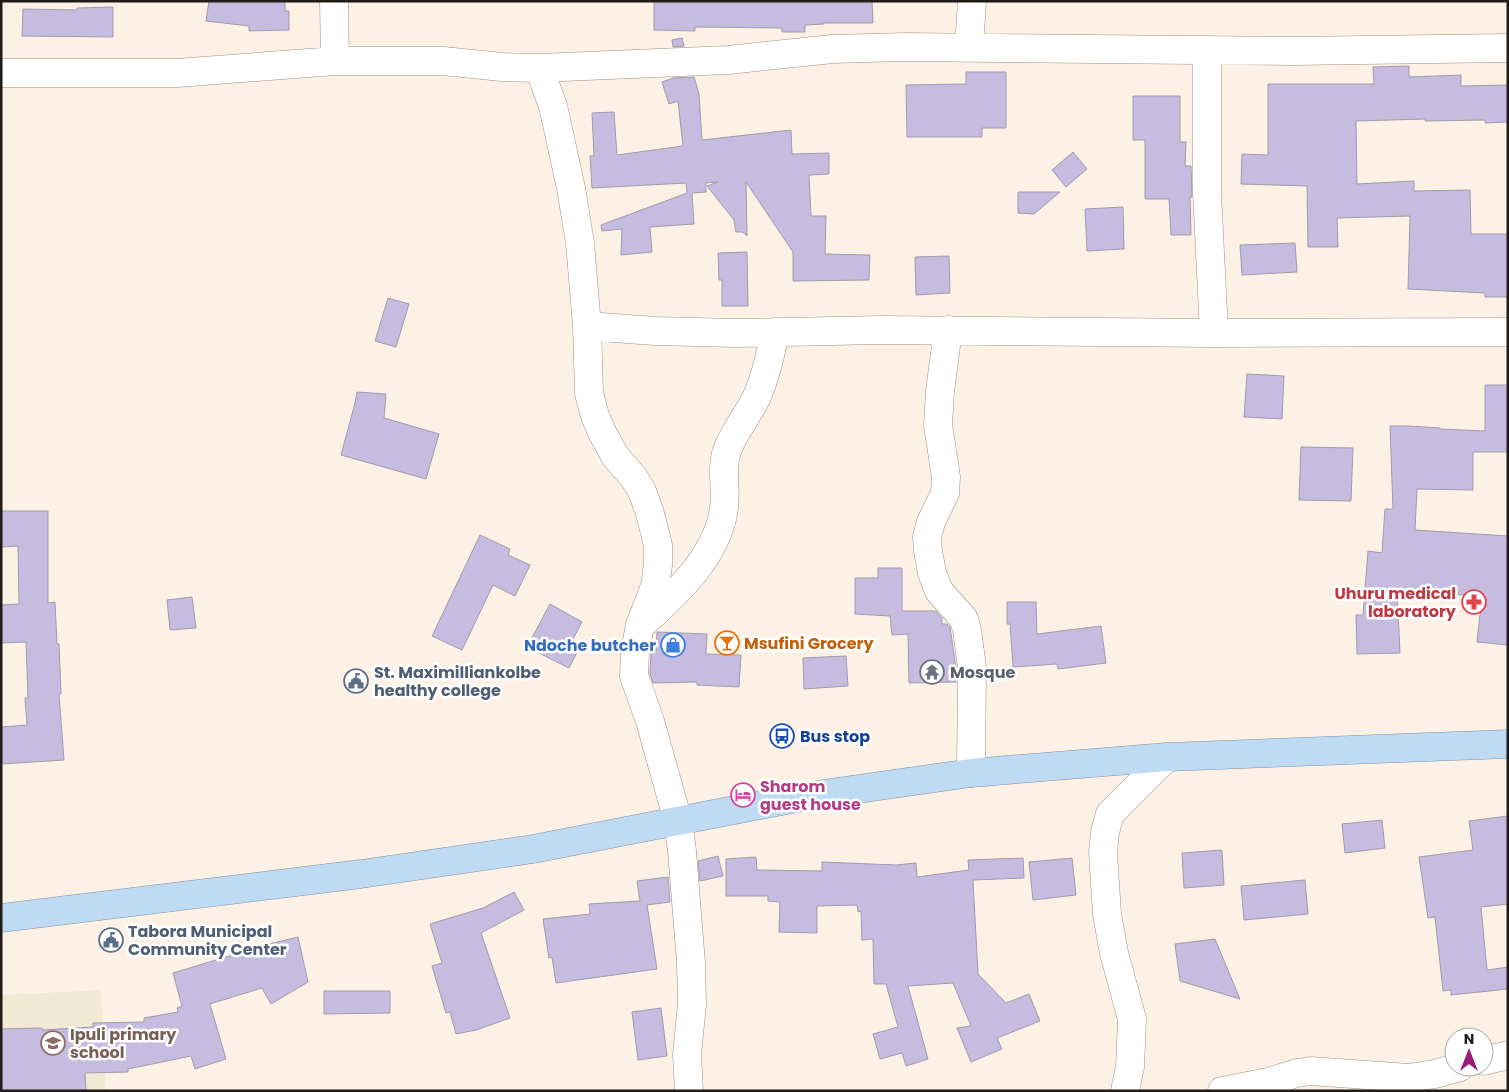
<svg xmlns="http://www.w3.org/2000/svg" width="1509" height="1092" font-family="Poppins,sans-serif">
<style>
.education{fill:#f1e9d3}
.building{fill:#c6bcdf;stroke:#a09bac}
.lines{fill:none;stroke-linecap:round;stroke-linejoin:round}
.minor-casing{stroke:#9d9084;stroke-width:29}
.trunk-casing{stroke:#7d92a4;stroke-width:29}
.minor{stroke:#fff;stroke-width:28}
.trunk{stroke:#bedbf3;stroke-width:28}
.labels{text-anchor:middle;stroke-width:5;stroke-linejoin:round;paint-order:stroke}
.health-label{font-size:16px;font-weight:bold;fill:#be3a42;stroke:#fff;text-anchor:end}
.food-label{font-size:16px;font-weight:bold;fill:#c56008;stroke:#fff;text-anchor:start}
.shop-label{font-size:16px;font-weight:bold;fill:#366cbe;stroke:#fff;text-anchor:end}
.service-label{font-size:16px;font-weight:bold;fill:#4e5e75;stroke:#fff;text-anchor:start}
.worship-label{font-size:16px;font-weight:bold;fill:#5b616d;stroke:#fff;text-anchor:start}
.transit-label{font-size:16px;font-weight:bold;fill:#164399;stroke:#fff;text-anchor:start}
.hotel-label{font-size:16px;font-weight:bold;fill:#b23c85;stroke:#fff;text-anchor:start}
.education-label{font-size:16px;font-weight:bold;fill:#785e54;stroke:#fff;text-anchor:start}
</style>
<rect width="100%" height="100%" fill="#fdf1e6"/>
<path class="education" d="M 101,990 L 106,1091 L 1,1091 L 1,995 Z"/>
<path class="building" d="M 209,1 L 285,1 L 285,11 L 289,11 L 289,30 L 249,31 L 249,26 L 206,21 Z
M 654,1 L 872,1 L 873,23 L 824,23 L 824,24 L 805,25 L 805,32 L 782,32 L 782,28 L 695,27 L 695,31 L 654,30 Z
M 113,7 L 113,37 L 22,36 L 23,9 L 77,10 L 77,8 Z
M 682,38 L 684,46 L 673,47 L 672,40 Z
M 1409,66 L 1409,77 L 1461,75 L 1461,86 L 1508,85 L 1508,122 L 1485,123 L 1485,120 L 1425,121 L 1425,119 L 1356,121 L 1357,184 L 1414,181 L 1414,191 L 1470,190 L 1471,234 L 1508,234 L 1508,297 L 1485,297 L 1485,293 L 1408,289 L 1410,216 L 1337,218 L 1338,247 L 1308,247 L 1307,186 L 1241,184 L 1242,154 L 1268,155 L 1268,84 L 1374,84 L 1373,67 Z
M 966,72 L 1006,72 L 1006,128 L 982,128 L 982,137 L 907,137 L 906,85 L 966,84 Z
M 694,77 L 699,94 L 702,140 L 791,130 L 792,154 L 829,153 L 829,174 L 809,175 L 811,216 L 826,216 L 825,254 L 870,255 L 869,280 L 793,281 L 793,252 L 746,182 L 747,236 L 743,232 L 736,232 L 734,220 L 707,186 L 718,182 L 706,183 L 706,192 L 692,193 L 694,224 L 650,227 L 652,252 L 621,255 L 622,229 L 602,231 L 601,225 L 687,193 L 686,183 L 592,188 L 590,156 L 594,156 L 592,113 L 614,112 L 617,155 L 683,146 L 678,101 L 669,104 L 662,82 L 673,78 Z
M 1133,96 L 1180,96 L 1180,142 L 1186,142 L 1185,166 L 1191,166 L 1192,197 L 1190,197 L 1191,235 L 1171,235 L 1169,199 L 1145,199 L 1145,140 L 1133,140 Z
M 1073,152 L 1087,169 L 1066,187 L 1052,170 Z
M 1018,192 L 1060,192 L 1034,214 L 1018,213 Z
M 1123,207 L 1124,249 L 1087,251 L 1085,209 Z
M 1295,243 L 1297,272 L 1242,275 L 1240,245 Z
M 747,252 L 748,306 L 722,306 L 722,280 L 719,280 L 718,253 Z
M 949,256 L 950,293 L 916,295 L 915,257 Z
M 388,298 L 409,304 L 396,347 L 375,341 Z
M 1247,374 L 1284,376 L 1282,419 L 1244,417 Z
M 1485,385 L 1508,385 L 1508,452 L 1473,452 L 1473,490 L 1417,489 L 1415,530 L 1508,536 L 1508,645 L 1477,642 L 1482,596 L 1397,591 L 1400,653 L 1357,654 L 1356,615 L 1363,615 L 1368,551 L 1382,553 L 1385,509 L 1393,509 L 1390,426 L 1409,426 L 1440,428 L 1440,429 L 1485,431 Z
M 357,392 L 386,394 L 384,418 L 439,434 L 426,479 L 341,455 L 355,403 Z
M 1301,447 L 1353,448 L 1351,501 L 1299,500 Z
M 1,511 L 48,511 L 48,603 L 55,602 L 57,644 L 59,644 L 61,694 L 59,694 L 64,760 L 1,764 L 1,727 L 27,725 L 25,698 L 28,698 L 26,642 L 1,643 L 1,605 L 19,604 L 18,546 L 1,547 Z
M 480,535 L 510,549 L 508,555 L 530,565 L 515,596 L 493,585 L 462,650 L 432,636 Z
M 878,568 L 902,568 L 902,611 L 936,611 L 942,618 L 942,624 L 947,624 L 950,627 L 956,668 L 956,682 L 909,683 L 908,634 L 892,635 L 890,616 L 855,614 L 855,578 L 878,578 Z
M 192,597 L 196,628 L 170,630 L 167,600 Z
M 1007,602 L 1036,602 L 1037,634 L 1101,626 L 1106,663 L 1058,669 L 1057,664 L 1013,667 L 1010,624 L 1007,624 Z
M 550,604 L 582,622 L 572,641 L 581,645 L 569,668 L 527,647 Z
M 657,632 L 707,634 L 706,654 L 741,655 L 739,687 L 697,685 L 697,682 L 653,683 L 650,674 L 651,654 L 651,651 L 656,651 Z
M 846,656 L 848,686 L 804,689 L 803,658 Z
M 1508,816 L 1508,904 L 1481,907 L 1487,970 L 1508,967 L 1508,989 L 1451,995 L 1451,990 L 1443,991 L 1435,917 L 1428,918 L 1419,857 L 1473,850 L 1469,821 Z
M 1382,820 L 1385,848 L 1345,853 L 1342,824 Z
M 1222,850 L 1224,885 L 1184,888 L 1182,853 Z
M 718,856 L 723,876 L 700,881 L 698,861 Z
M 756,857 L 757,870 L 822,871 L 822,862 L 896,865 L 916,863 L 917,877 L 969,870 L 968,860 L 1023,858 L 1024,878 L 973,880 L 978,974 L 1006,1003 L 1029,994 L 1040,1021 L 997,1038 L 1002,1049 L 971,1062 L 957,1028 L 971,1026 L 953,983 L 908,986 L 928,1059 L 906,1066 L 902,1053 L 880,1059 L 873,1034 L 898,1027 L 886,984 L 874,984 L 873,939 L 862,940 L 861,911 L 858,912 L 857,905 L 817,906 L 817,933 L 779,932 L 780,902 L 768,901 L 768,896 L 726,896 L 726,859 Z
M 1072,858 L 1076,895 L 1033,900 L 1029,862 Z
M 668,877 L 670,902 L 647,905 L 657,969 L 556,983 L 552,957 L 549,958 L 543,919 L 590,914 L 589,904 L 640,901 L 637,881 Z
M 1305,880 L 1308,914 L 1244,920 L 1241,886 Z
M 514,892 L 524,910 L 481,933 L 510,1018 L 476,1030 L 456,1034 L 450,1012 L 446,1013 L 432,966 L 442,963 L 430,924 L 483,908 Z
M 298,937 L 308,982 L 271,1004 L 262,988 L 210,1004 L 226,1059 L 195,1069 L 191,1056 L 128,1069 L 128,1072 L 85,1073 L 86,1091 L 1,1091 L 1,1029 L 42,1028 L 42,1030 L 93,1027 L 93,1023 L 144,1022 L 144,1018 L 178,1012 L 177,1008 L 182,1006 L 173,973 L 269,944 Z
M 1215,939 L 1240,999 L 1180,981 L 1175,944 Z
M 324,991 L 390,991 L 390,1013 L 324,1014 Z
M 661,1008 L 667,1056 L 638,1060 L 632,1012 Z"/>
<g class="lines">
<g class="minor-casing">
<path id="minor" d="M 334,1 L 335,61
M 969,47 L 972,1
M 1207,50 L 1207,192 L 1214,333
M 539,68 L 553,106 L 571,188 L 580,243 L 587,326 L 589,393 L 595,416 L 603,434 L 615,456 L 634,478 L 642,491 L 649,510 L 658,545 L 658,565 L 655,586 L 640,625 L 635,652 L 634,676 L 650,721 L 678,821 L 682,851 L 691,963 L 692,1004 L 687,1055 L 689,1091
M 1,73 L 177,73 L 335,61 L 443,61 L 502,67 L 539,68 L 728,60 L 832,49 L 905,47 L 1292,51 L 1508,48
M 587,326 L 655,331 L 735,333 L 880,330 L 1214,333 L 1508,332
M 948,330 L 940,391 L 938,425 L 946,477 L 945,493 L 931,522 L 927,537 L 928,551 L 932,573 L 939,591 L 964,619 L 967,630 L 972,667 L 971,773
M 645,622 C 678,592 718,555 724,508 C 727,488 720,467 728,448 C 736,428 750,413 758,394 C 766,375 771,353 775,332
M 1484,1061 L 1508,1055
M 1125,1091 L 1130,1067 L 1132,1019 L 1114,953 L 1107,914 L 1103,853 L 1105,832 L 1110,814 L 1167,757
M 1222,1091 L 1268,1082 L 1297,1073 L 1311,1071 L 1408,1078 L 1435,1074 L 1460,1067"/>
</g>
<g class="trunk-casing">
<path id="trunk" d="M 1,918 L 361,874 L 533,849 L 802,797 L 971,773 L 1167,757 L 1508,744"/>
</g>
<use href="#minor" class="minor"/>
<use href="#trunk" class="trunk"/>
</g>
<defs>
<g id="pharmacy-ring" transform="scale(1.25)"><circle r="9.5" fill="#fff" stroke="#e0444e" stroke-width="1.5"/><path d="M-2-6h4v4h4v4h-4v4h-4v-4h-4v-4h4Z" fill="#e0444e"/></g>
<g id="bar-ring" transform="scale(1.25)"><circle r="9.5" fill="#fff" stroke="#e8710a" stroke-width="1.5"/><path d="M-6-5H6L.8 .8V4.5H3.5V6h-7V4.5H-.8V.8Z" fill="#e8710a"/></g>
<g id="shop-ring" transform="scale(1.25)"><circle r="9.5" fill="#fff" stroke="#3f7fe0" stroke-width="1.5"/><path d="M-5-2.5h2.3a2.7 3.5 0 0 1 5.4 0H5L5.5 6h-11ZM-1.5-2.5h3a1.5 2.3 0 0 0-3 0Z" fill="#3f7fe0"/></g>
<g id="temple-ring" transform="scale(1.25)"><circle r="9.5" fill="#fff" stroke="#6b7280" stroke-width="1.5"/><path d="M0-6L5-2H3V0L6.5 2.5H4V6H1.5V3h-3V6H-4V2.5H-6.5L-3 0V-2H-5Z" fill="#6b7280"/></g>
<g id="civic-ring" transform="scale(1.25)"><circle r="9.5" fill="#fff" stroke="#5c6f8a" stroke-width="1.5"/><path d="M-.6-6.5H3V-4.5H.6V-3L4-1V1h2V6H-6V1h2V-1L-.6-3ZM-1.2 2.5V6h2.4V2.5Z" fill="#5c6f8a"/></g>
<g id="bus-ring" transform="scale(1.25)"><circle r="9.5" fill="#fff" stroke="#1a4fb4" stroke-width="1.5"/><path d="M-5-6H5V4H4V6H2V4H-2V6H-4V4H-5ZM-3.5-4V0h7V-4ZM-3.5 1.2v1.5H-2V1.2ZM2 1.2v1.5H3.5V1.2Z" fill="#1a4fb4"/></g>
<g id="hotel-ring" transform="scale(1.25)"><circle r="9.5" fill="#fff" stroke="#d1479c" stroke-width="1.5"/><path d="M-6-4.5h1.5V1H6V5H4.5V3h-9V5H-6ZM-4 0a1.8 1.8 0 1 1 3.6 0ZM.5 0V-2.5h3Q6-2.5 6 0Z" fill="#d1479c"/></g>
<g id="school-ring" transform="scale(1.25)"><circle r="9.5" fill="#fff" stroke="#8d6e63" stroke-width="1.5"/><path d="M0-5L7-2L0 1L-7-2ZM-4 1L0 2.5L4 1V4Q0 6-4 4Z" fill="#8d6e63"/></g>
</defs>
<g fill-rule="evenodd">
<use href="#pharmacy-ring" x="1474" y="602"/>
<use href="#bar-ring" x="727" y="643"/>
<use href="#shop-ring" x="673" y="645"/>
<use href="#temple-ring" x="932" y="672"/>
<use href="#civic-ring" x="356" y="681"/>
<use href="#bus-ring" x="782" y="736"/>
<use href="#hotel-ring" x="743" y="795"/>
<use href="#civic-ring" x="111" y="940"/>
<use href="#school-ring" x="53" y="1043"/>
</g>
<g class="labels">
<g class="health-label">
<text x="1456" y="599">Uhuru medical<tspan x="1456" dy="18">laboratory</tspan></text>
</g>
<g class="food-label">
<text x="744" y="649">Msufini Grocery</text>
</g>
<g class="shop-label">
<text x="656" y="651">Ndoche butcher</text>
</g>
<g class="service-label">
<text x="374" y="678">St. Maximilliankolbe<tspan x="374" dy="18">healthy college</tspan></text>
<text x="128" y="937">Tabora Municipal<tspan x="128" dy="18">Community Center</tspan></text>
</g>
<g class="worship-label">
<text x="950" y="678">Mosque</text>
</g>
<g class="transit-label">
<text x="800" y="742">Bus stop</text>
</g>
<g class="hotel-label">
<text x="760" y="792">Sharom<tspan x="760" dy="18">guest house</tspan></text>
</g>
<g class="education-label">
<text x="70" y="1040">Ipuli primary<tspan x="70" dy="18">school</tspan></text>
</g>
</g>
<rect width="1509" height="1092" fill="none" stroke="#211c17" stroke-width="5"/>
<g transform="translate(1469 1052)"><circle r="24" fill="#ffffff" stroke="#a6a4a2"/>
<path d="M0-4L9 19L0 12L-9 19Z" fill="#981c75"/>
<text y="-8" font-size="14" font-weight="bold" text-anchor="middle" fill="#211c17">N</text>
</g>
</svg>
